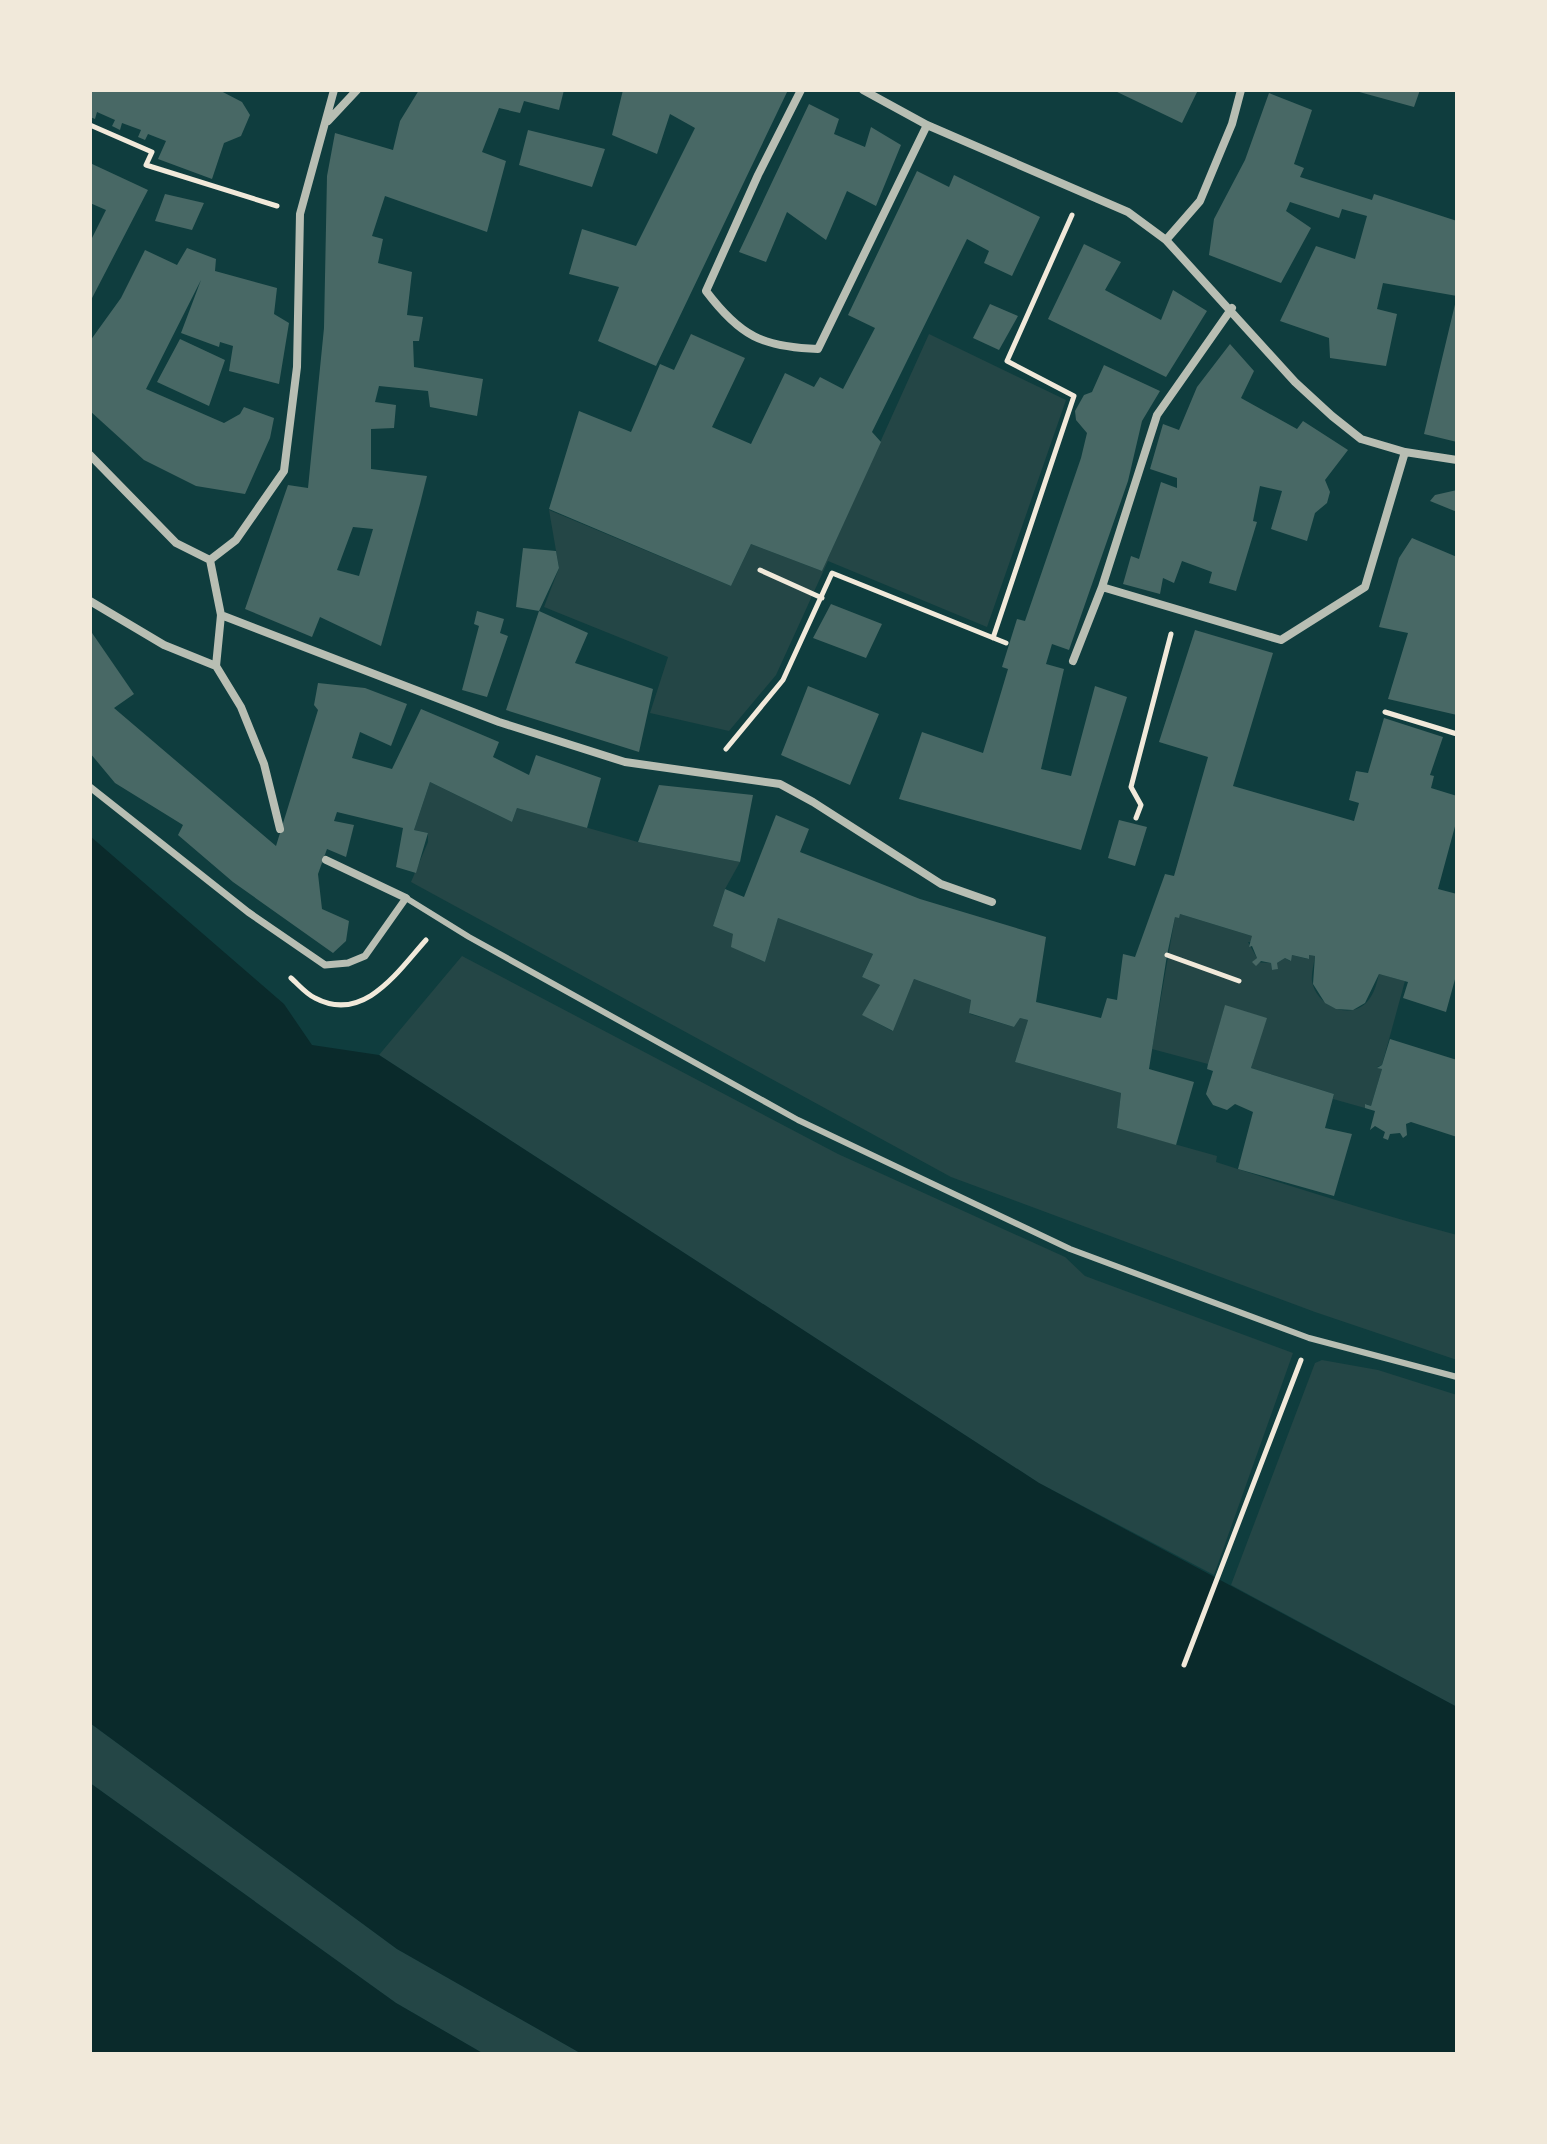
<svg xmlns="http://www.w3.org/2000/svg" width="1547" height="2144" font-family="Raleway,sans-serif">
<style>
.green{fill:#244646}
.water{fill:#0a2a2b}
.building{fill:#486865;fill-rule:evenodd}
.lines{fill:none;stroke-linecap:round;stroke-linejoin:round}
.path{stroke:#f1e9da;stroke-width:5}
.service{stroke:#b8beb3;stroke-width:6}
.pedestrian{stroke:#b8beb3;stroke-width:7}
.minor{stroke:#b8beb3;stroke-width:8}
</style>
<rect width="100%" height="100%" fill="#0f3d3e"/>
<path class="green" d="M 929,334 L 1066,400 L 987,627 L 828,561 L 776,675 L 729,731 L 650,713 L 668,657 L 544,607 L 559,568 L 549,510 L 731,586 L 751,544 L 822,571 Z
M 430,782 L 512,822 L 517,808 L 638,842 L 740,862 L 725,889 L 713,926 L 733,934 L 749,955 L 765,962 L 778,918 L 873,954 L 862,977 L 880,985 L 863,1015 L 892,1031 L 914,979 L 971,1000 L 970,1014 L 1014,1027 L 1020,1018 L 1028,1020 L 1015,1062 L 1121,1093 L 1117,1128 L 1217,1156 L 1216,1162 C 1296,1188 1375,1213 1457,1235 L 1457,1360 L 1315,1312 L 951,1177 L 411,882 L 428,842 L 428,833 L 414,830 Z
M 1180,914 L 1252,936 L 1252,942 L 1248,942 L 1257,958 L 1253,962 L 1271,963 L 1272,970 L 1277,969 L 1277,963 L 1285,958 L 1290,961 L 1292,955 L 1308,959 L 1309,955 L 1315,956 C 1314,964 1311,974 1312,981 C 1316,1007 1354,1023 1370,998 C 1375,991 1377,982 1379,974 L 1405,981 L 1382,1065 L 1377,1067 L 1382,1069 L 1371,1106 L 1366,1104 L 1365,1108 L 1333,1099 L 1334,1094 L 1251,1068 L 1266,1018 L 1225,1006 L 1208,1064 L 1152,1049 L 1175,917 Z
M 462,956 L 838,1154 L 1065,1257 L 1085,1276 L 1293,1353 L 1214,1575 L 1039,1483 L 379,1055 Z
M 1322,1360 L 1378,1370 L 1457,1395 L 1457,1707 L 1231,1585 L 1315,1363 Z
M 90,1723 L 397,1949 L 582,2054 L 484,2054 L 396,2003 L 90,1783 Z"/>
<path class="water" d="M 90,836 L 284,1004 L 312,1045 L 379,1055 L 1039,1483 L 1457,1707 L 1457,2054 L 582,2054 L 397,1949 L 90,1723 Z
M 90,1783 L 396,2003 L 484,2054 L 90,2054 Z"/>
<path class="building" d="M 90,90 L 219,90 L 242,102 L 250,115 L 241,136 L 224,143 L 212,179 L 158,159 L 166,141 L 148,134 L 145,140 L 138,137 L 141,130 L 122,123 L 120,130 L 112,126 L 115,120 L 97,112 L 95,119 L 90,117 Z
M 419,90 L 564,90 L 559,110 L 524,101 L 520,113 L 499,108 L 482,152 L 506,161 L 487,232 L 385,196 L 372,236 L 383,239 L 378,263 L 412,272 L 407,315 L 423,317 L 419,341 L 413,341 L 414,367 L 483,379 L 477,416 L 430,407 L 428,391 L 379,386 L 375,402 L 396,405 L 394,428 L 371,429 L 371,469 L 427,476 L 420,504 L 381,646 L 320,617 L 312,637 L 245,609 L 288,485 L 308,488 L 324,328 L 327,176 L 335,133 L 393,150 L 400,121 ZM 353,527 L 373,529 L 359,576 L 337,570 Z
M 623,90 L 788,90 L 656,366 L 598,341 L 619,287 L 569,274 L 582,229 L 636,246 L 695,128 L 670,114 L 657,154 L 612,135 Z
M 1113,90 L 1198,90 L 1182,123 Z
M 1352,90 L 1420,90 L 1414,107 Z
M 1269,93 L 1312,110 L 1294,164 L 1304,168 L 1300,177 L 1372,200 L 1374,194 L 1457,221 L 1457,442 L 1424,434 L 1457,296 L 1383,283 L 1377,309 L 1397,314 L 1386,366 L 1330,358 L 1329,338 L 1280,321 L 1316,246 L 1355,259 L 1367,216 L 1342,209 L 1339,218 L 1290,202 L 1286,211 L 1311,228 L 1281,283 L 1209,255 L 1214,219 L 1245,160 Z
M 809,104 L 839,119 L 834,134 L 865,147 L 871,127 L 901,145 L 876,206 L 847,191 L 826,240 L 787,212 L 766,262 L 739,252 Z
M 528,130 L 605,149 L 592,187 L 519,165 Z
M 90,163 L 148,190 L 90,302 L 90,242 L 106,210 L 90,203 Z
M 917,171 L 949,187 L 954,175 L 1040,217 L 1012,276 L 984,263 L 989,251 L 967,239 L 872,432 L 881,442 L 822,571 L 751,544 L 731,586 L 549,509 L 579,411 L 631,432 L 660,364 L 674,370 L 691,334 L 745,358 L 712,427 L 751,444 L 785,373 L 814,387 L 820,377 L 843,389 L 875,328 L 848,315 Z
M 165,194 L 204,203 L 192,230 L 155,221 Z
M 1084,244 L 1121,262 L 1105,290 L 1161,320 L 1173,290 L 1207,311 L 1166,377 L 1048,319 Z
M 187,248 L 216,259 L 215,271 L 277,288 L 274,314 L 289,323 L 279,384 L 229,371 L 233,346 L 220,342 L 219,347 L 181,333 L 201,280 L 146,389 L 224,423 L 240,414 L 244,407 L 274,418 L 270,438 L 245,494 L 196,486 L 144,460 L 90,411 L 90,341 L 121,298 L 145,250 L 177,265 Z
M 990,304 L 1018,316 L 999,350 L 973,338 Z
M 180,339 L 225,360 L 209,406 L 157,382 Z
M 1230,344 L 1254,371 L 1241,398 L 1297,429 L 1303,421 L 1348,450 L 1325,480 L 1330,492 L 1327,503 L 1315,513 L 1307,541 L 1271,529 L 1282,491 L 1260,486 L 1253,521 L 1257,522 L 1236,591 L 1209,583 L 1212,572 L 1182,561 L 1174,583 L 1163,578 L 1160,594 L 1123,584 L 1131,556 L 1139,559 L 1161,482 L 1177,488 L 1177,478 L 1150,469 L 1163,424 L 1179,430 L 1197,387 Z
M 1104,365 L 1160,391 L 1142,421 L 1128,481 L 1069,650 L 1052,644 L 1046,664 L 1064,669 L 1041,769 L 1071,776 L 1095,686 L 1127,697 L 1081,850 L 899,799 L 922,732 L 983,753 L 1008,669 L 1002,667 L 1017,619 L 1025,621 L 1081,458 L 1087,433 L 1076,420 L 1075,411 L 1084,395 L 1092,392 Z
M 1457,490 L 1457,512 L 1430,501 L 1435,495 Z
M 1412,538 L 1457,557 L 1457,715 L 1388,699 L 1408,633 L 1379,627 L 1399,558 Z
M 523,548 L 556,551 L 559,568 L 539,611 L 516,607 Z
M 831,604 L 882,624 L 866,658 L 813,638 Z
M 477,611 L 504,619 L 500,633 L 508,636 L 487,697 L 462,690 L 479,626 L 474,624 Z
M 539,611 L 588,633 L 575,663 L 653,689 L 639,752 L 506,710 Z
M 90,630 L 134,694 L 114,708 L 276,846 L 318,710 L 314,705 L 318,683 L 365,688 L 407,704 L 391,746 L 360,732 L 352,758 L 392,769 L 421,709 L 499,742 L 493,757 L 529,775 L 536,755 L 601,778 L 587,828 L 517,808 L 512,822 L 430,782 L 414,830 L 428,833 L 416,873 L 396,867 L 403,828 L 337,812 L 334,821 L 354,825 L 346,857 L 327,849 L 318,874 L 322,909 L 349,921 L 346,941 L 333,953 L 233,882 L 178,835 L 183,825 L 115,783 L 90,753 Z
M 1195,630 L 1273,653 L 1233,786 L 1354,821 L 1359,803 L 1349,800 L 1356,771 L 1368,773 L 1384,718 L 1443,737 L 1430,775 L 1434,776 L 1431,788 L 1457,796 L 1457,819 L 1438,889 L 1457,894 L 1457,972 L 1446,1012 L 1403,998 L 1408,982 L 1379,974 L 1365,1003 L 1353,1010 L 1336,1009 L 1325,1003 L 1313,984 L 1315,956 L 1309,955 L 1309,959 L 1292,955 L 1291,961 L 1285,958 L 1277,963 L 1278,969 L 1272,970 L 1271,963 L 1261,961 L 1256,966 L 1252,962 L 1257,958 L 1252,946 L 1249,947 L 1252,936 L 1180,914 L 1179,918 L 1175,917 L 1167,955 L 1149,1069 L 1194,1082 L 1176,1145 L 1117,1128 L 1121,1093 L 1015,1062 L 1028,1020 L 1020,1018 L 1014,1027 L 969,1013 L 971,1000 L 914,979 L 893,1031 L 862,1015 L 880,985 L 862,977 L 873,954 L 778,918 L 765,962 L 731,947 L 733,934 L 713,926 L 725,889 L 744,897 L 776,815 L 809,829 L 800,852 L 920,899 L 1046,937 L 1036,1002 L 1101,1018 L 1107,998 L 1117,1000 L 1123,954 L 1135,957 L 1165,874 L 1174,876 L 1208,757 L 1159,742 Z
M 808,686 L 879,714 L 850,785 L 781,755 Z
M 659,785 L 753,795 L 740,862 L 638,842 Z
M 1119,820 L 1147,827 L 1135,866 L 1108,858 Z
M 1225,1005 L 1267,1018 L 1251,1068 L 1334,1094 L 1325,1128 L 1352,1134 L 1334,1196 L 1238,1169 L 1253,1112 L 1235,1104 L 1227,1110 L 1213,1105 L 1206,1094 L 1213,1071 L 1207,1069 L 1208,1064 Z
M 1390,1039 L 1457,1060 L 1457,1137 L 1411,1122 L 1406,1124 L 1407,1135 L 1403,1138 L 1400,1133 L 1390,1134 L 1388,1140 L 1383,1138 L 1385,1132 L 1375,1126 L 1370,1130 L 1375,1111 L 1365,1108 L 1365,1104 L 1371,1106 L 1382,1069 L 1377,1068 L 1382,1065 Z"/>
<g class="lines">
<path class="path" d="M 90,125 L 152,152 L 146,165 L 277,206
M 760,570 L 822,598
M 993,638 L 1074,396 L 1007,361 L 1072,215
M 1385,712 L 1457,734
M 726,749 L 783,680 L 832,573 L 1006,643
M 1136,818 L 1141,805 L 1131,787 L 1171,634
M 1167,955 L 1239,981
M 291,978 C 298,984 306,994 315,998 C 364,1024 398,971 426,940
M 1184,1665 L 1301,1360"/>
<path class="service" d="M 406,898 L 469,937 L 798,1120 L 1070,1249 L 1309,1338 L 1457,1377"/>
<path class="pedestrian" d="M 90,787 L 248,912 L 325,965 L 348,963 L 365,956 L 406,898"/>
<path class="minor" d="M 801,90 L 758,175 L 706,291 C 740,336 762,347 818,349 L 927,125
M 863,90 L 927,125 L 1128,212 L 1166,240 L 1295,382 L 1332,416 L 1361,439 L 1405,452 L 1457,460
M 328,121 L 357,90
M 1166,240 L 1200,201 L 1232,124 L 1241,90
M 90,455 L 176,543 L 210,560 L 221,615 L 216,666
M 210,560 L 236,540 L 284,471 L 297,367 L 300,214 L 334,90
M 1102,587 L 1281,640 L 1365,587 L 1405,452
M 90,601 L 164,645 L 216,666 L 241,707 L 264,764 L 280,829
M 221,615 L 499,722 L 625,762 L 780,784 L 813,802 L 941,884 L 992,902
M 1073,661 L 1102,587 L 1157,415 L 1232,308
M 326,860 L 406,898"/>
</g>
<rect width="1547" height="2144" fill="none" stroke="#f1e9da" stroke-width="184"/>
</svg>
